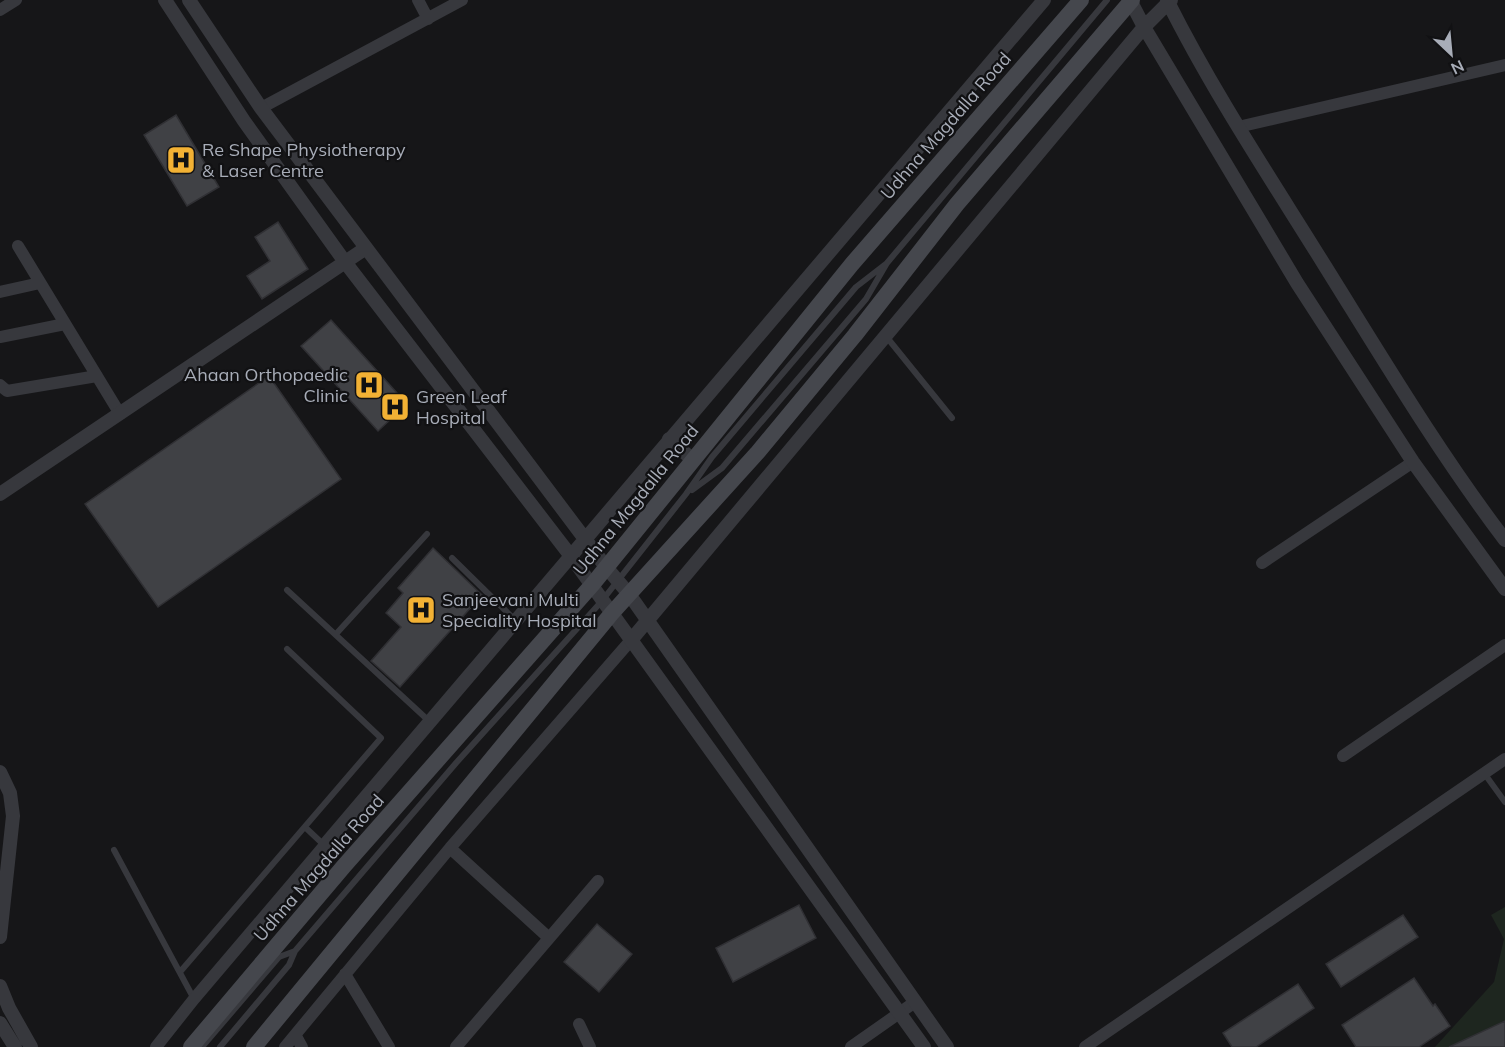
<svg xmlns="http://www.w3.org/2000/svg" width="1505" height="1047" font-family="Mulish,sans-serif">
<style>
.green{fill:#1e261f}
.building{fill:#404145;stroke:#303034;stroke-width:1.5}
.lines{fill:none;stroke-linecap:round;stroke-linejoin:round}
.service{stroke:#37383d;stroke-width:6}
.minor{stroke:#37383d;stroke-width:12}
.tertiary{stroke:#37383d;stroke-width:14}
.secondary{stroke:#45474d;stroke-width:16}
.labels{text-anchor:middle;stroke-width:4.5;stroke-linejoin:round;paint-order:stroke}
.street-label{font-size:18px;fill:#a8adb8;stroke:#111113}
.poi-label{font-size:18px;fill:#a8adb8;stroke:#111113;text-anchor:start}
</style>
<rect width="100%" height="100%" fill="#161618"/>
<path class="green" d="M 1505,907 L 1505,1047 L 1435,1047 L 1494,982 L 1504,939 L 1491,915 Z"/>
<path class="building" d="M 176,115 L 219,187 L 187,206 L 144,135 Z
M 278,222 L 308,269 L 262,299 L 247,276 L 270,261 L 255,237 Z
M 331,320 L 407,404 L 378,431 L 301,346 Z
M 269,376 L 341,479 L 158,607 L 85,504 Z
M 433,548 L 482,595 L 400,687 L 371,661 L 401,627 L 386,613 L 403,593 L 398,588 Z
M 799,905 L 816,938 L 733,982 L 716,948 Z
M 1403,915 L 1418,937 L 1341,987 L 1326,964 Z
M 597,924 L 632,954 L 599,992 L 564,962 Z
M 1414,978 L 1433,1006 L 1435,1004 L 1450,1026 L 1419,1047 L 1356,1047 L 1342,1025 Z
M 1298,984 L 1314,1008 L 1256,1047 L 1232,1047 L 1223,1033 Z
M 1505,1021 L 1505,1047 L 1449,1047 Z"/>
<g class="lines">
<path class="service" d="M 885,335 L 952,418
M 692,490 L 722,468 L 866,299 L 887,263 L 1107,0
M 452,558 L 515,620
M 287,590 L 429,721
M 336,634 L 427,534
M 1484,773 L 1505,802
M 306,828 L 324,845
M 114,850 L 194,999
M 180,972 L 381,738 L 287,649
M 202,1047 L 279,957 L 295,951
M 220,1047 L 289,965 L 295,951 L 456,763 L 601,602 L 686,494 L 712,457 L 856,287 L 887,263"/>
<path class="minor" d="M 418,0 L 428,19
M 0,10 L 16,0
M 261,108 L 462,0
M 1238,127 L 1505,65
M 18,246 L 120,414
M 0,292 L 40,283
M 0,337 L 65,324
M 0,385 L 7,391 L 97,376
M 1262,563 L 1413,462
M 1343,756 L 1505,645
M 450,848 L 549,938
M 345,974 L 389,1047
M 579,1024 L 590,1047
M 296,1036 L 302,1047
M 156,1047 L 194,999 L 325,845
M 285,1047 L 450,848 L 632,639
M 456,1047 L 598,881
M 851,1047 L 915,1002
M 1085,1047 L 1505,759"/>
<path class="tertiary" d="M 165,0 L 244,121 L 345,262 L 570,555 L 924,1047
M 189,0 L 261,108 L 606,567 L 629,594 L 947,1047
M 1130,0 L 1144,27 L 1297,283 L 1413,462 L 1505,589
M 1167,0 C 1213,92 1271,179 1325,266 C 1383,359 1439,453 1505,540
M 669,439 L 693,460
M 0,494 L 366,248
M 632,639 L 1144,27 L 1171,0
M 0,772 L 10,793 L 13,816 L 0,937
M 325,845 L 1044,0
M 0,986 L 9,1008 L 31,1047
M 0,1023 L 15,1047"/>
<path class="secondary" d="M 191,1047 L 344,866 L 592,585 L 852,264 L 1081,0
M 254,1047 L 612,613 L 758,452 L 855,335 L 957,204 L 1132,0"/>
</g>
<defs>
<g id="hospital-square" transform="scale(1.5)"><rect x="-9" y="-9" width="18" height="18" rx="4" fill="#f2b134" stroke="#111113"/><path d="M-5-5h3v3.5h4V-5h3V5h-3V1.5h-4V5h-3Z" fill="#111"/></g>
</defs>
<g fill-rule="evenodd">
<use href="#hospital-square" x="181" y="160"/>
<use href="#hospital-square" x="369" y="385"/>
<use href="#hospital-square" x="395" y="407"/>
<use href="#hospital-square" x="421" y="610"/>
</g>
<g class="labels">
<g class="street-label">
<text transform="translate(946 126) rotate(-49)" y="6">Udhna Magdalla Road</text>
<text transform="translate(636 500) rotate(-51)" y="6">Udhna Magdalla Road</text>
<text transform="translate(319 868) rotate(-49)" y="6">Udhna Magdalla Road</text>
</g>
<g class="poi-label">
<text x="202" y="156">Re Shape Physiotherapy<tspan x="202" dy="21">&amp; Laser Centre</tspan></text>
<text x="348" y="381" text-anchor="end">Ahaan Orthopaedic<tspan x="348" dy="21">Clinic</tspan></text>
<text x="416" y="403">Green Leaf<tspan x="416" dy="21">Hospital</tspan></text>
<text x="442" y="606">Sanjeevani Multi<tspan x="442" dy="21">Speciality Hospital</tspan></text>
</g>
</g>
<g transform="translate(1451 54) rotate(154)" stroke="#111113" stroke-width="4.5" paint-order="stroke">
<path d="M0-4.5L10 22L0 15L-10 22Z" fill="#a8adb8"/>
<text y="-9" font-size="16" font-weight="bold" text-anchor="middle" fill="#a8adb8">N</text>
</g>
</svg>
